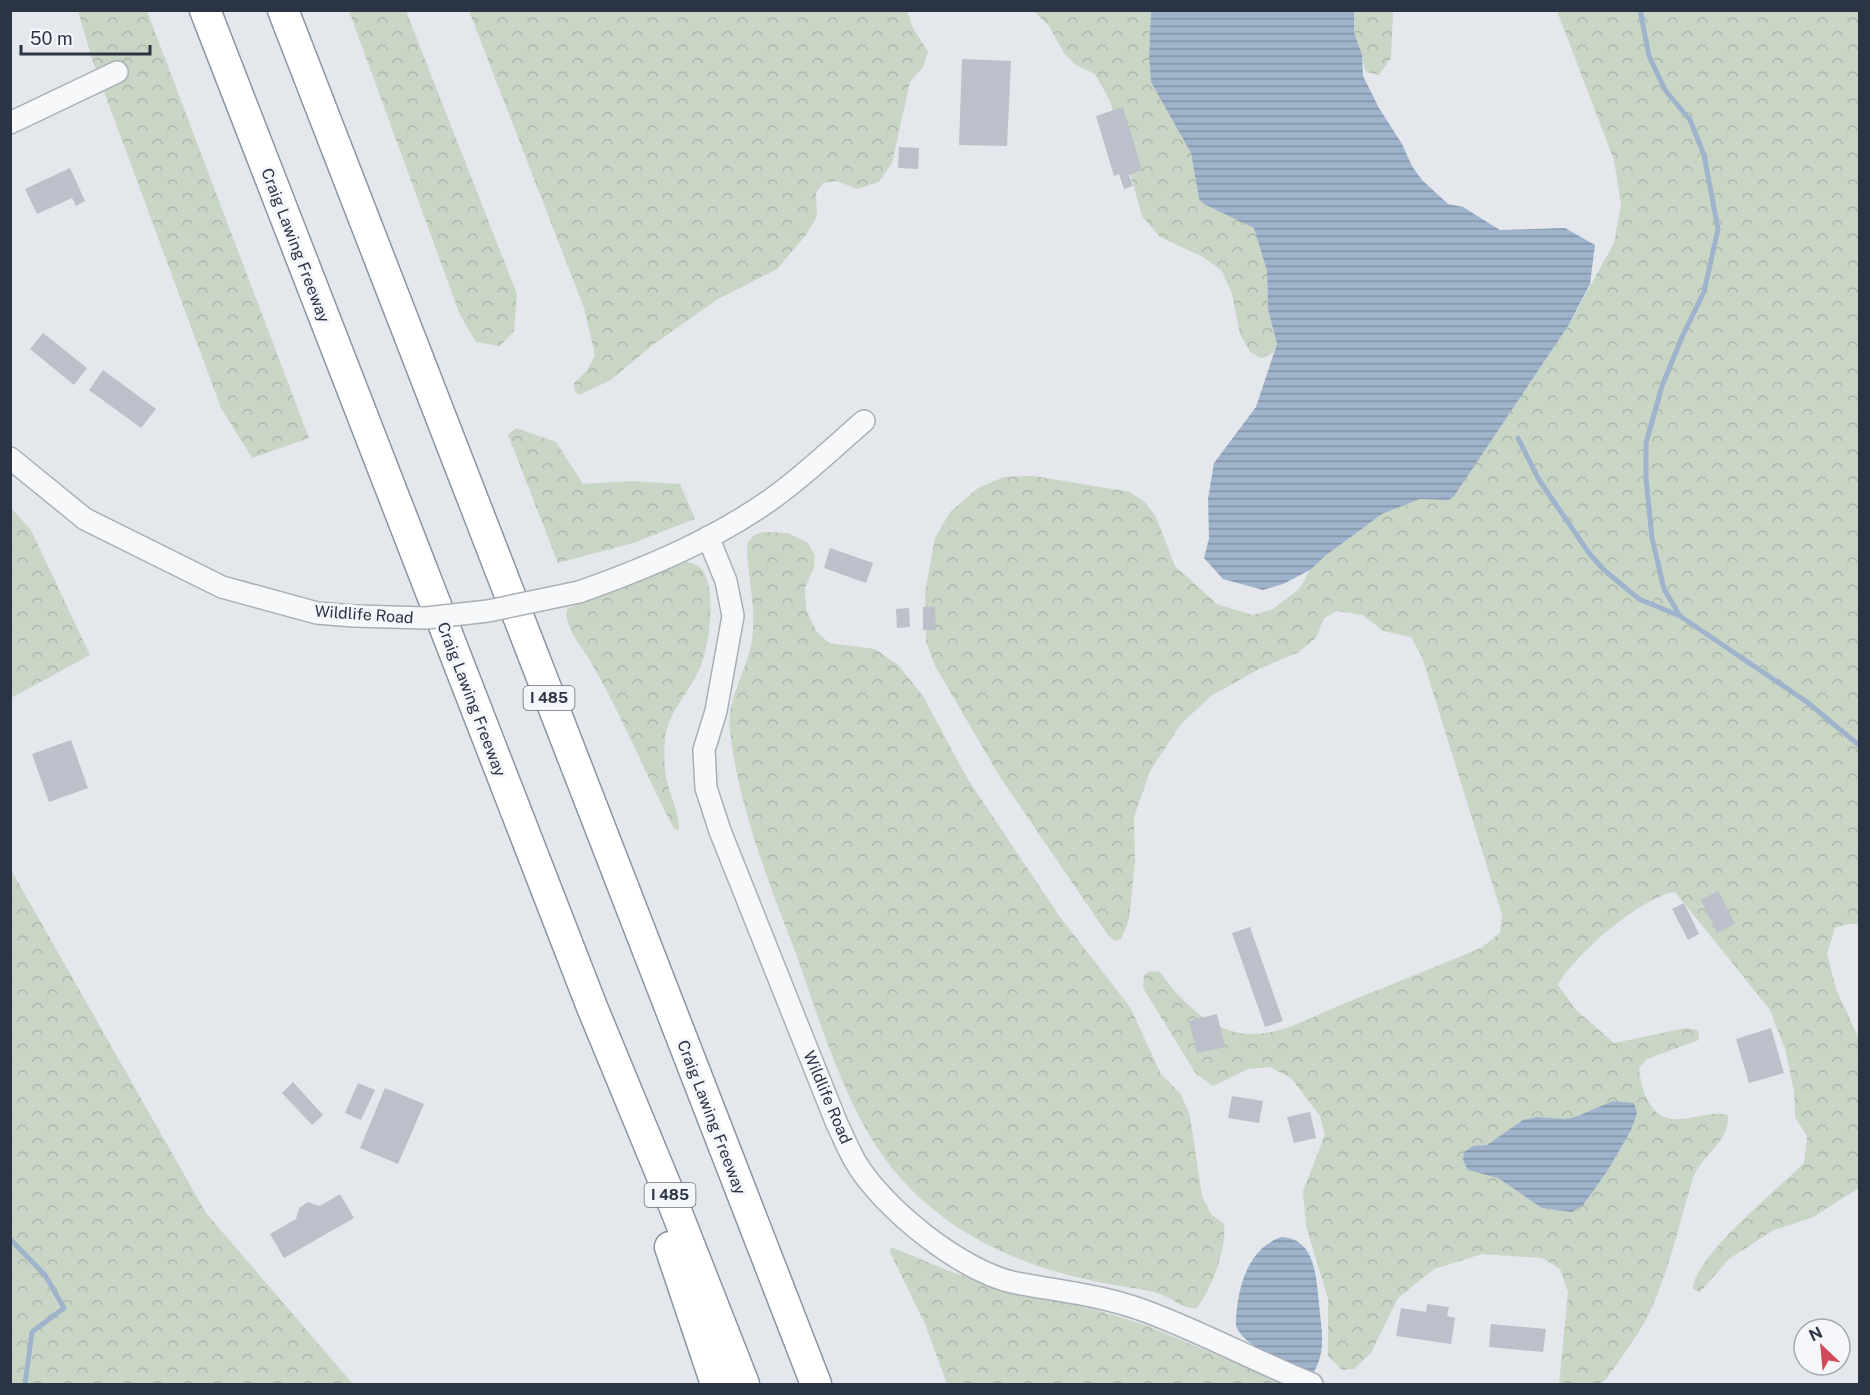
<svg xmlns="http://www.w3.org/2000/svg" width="1870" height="1395" font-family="'Public Sans',sans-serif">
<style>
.forest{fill:url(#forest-crowns)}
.water{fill:url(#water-rules)}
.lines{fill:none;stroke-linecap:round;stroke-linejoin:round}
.stream{stroke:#9fb4cc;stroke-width:5}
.building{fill:#bbc0ca}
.minor-casing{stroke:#a9aeb7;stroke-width:24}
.highway-casing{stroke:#8b94a3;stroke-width:33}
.minor{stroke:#f7f8fa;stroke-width:21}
.highway{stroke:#fff;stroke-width:30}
.minor-bridge-casing{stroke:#a9aeb7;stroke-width:24;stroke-linecap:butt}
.minor-bridge{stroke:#f7f8fa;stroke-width:21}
.labels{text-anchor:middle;stroke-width:6;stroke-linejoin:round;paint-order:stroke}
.shield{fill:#f4f6f9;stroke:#676e7b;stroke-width:1.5}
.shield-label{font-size:15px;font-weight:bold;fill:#2b3445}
.street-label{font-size:16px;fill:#2b3445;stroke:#f4f6f9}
</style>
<defs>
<pattern id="forest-crowns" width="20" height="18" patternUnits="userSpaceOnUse" patternTransform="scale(1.5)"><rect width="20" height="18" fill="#c9d6c5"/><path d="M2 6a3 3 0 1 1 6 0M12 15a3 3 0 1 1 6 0" fill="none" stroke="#adb8ab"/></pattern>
<pattern id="water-rules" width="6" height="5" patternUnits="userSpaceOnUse" patternTransform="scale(1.5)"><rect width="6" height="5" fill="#9fb4cc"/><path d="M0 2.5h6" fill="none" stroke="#8293a7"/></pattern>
</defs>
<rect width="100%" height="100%" fill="#e4e7ec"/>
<path class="forest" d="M 78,11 L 147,11 L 309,438 L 252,458 L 221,408 L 92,59 Z
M 349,11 L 406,11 L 517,294 L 514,331 L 500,346 L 476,342 L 460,315 Z
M 469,11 L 907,11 L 913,28 L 928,52 L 923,67 L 910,82 L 892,163 L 879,182 L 857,189 L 837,181 L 823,183 L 816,193 L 817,216 L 806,235 L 777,269 L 718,299 L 654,344 L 611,380 L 579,395 L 575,392 L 574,383 L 587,371 L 595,355 L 584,308 Z
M 1034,11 L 1151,11 L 1149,55 L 1168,112 L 1178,125 L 1191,153 L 1199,199 L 1254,228 L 1267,271 L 1268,309 L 1277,344 L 1273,353 L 1261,358 L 1250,352 L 1240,334 L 1232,294 L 1222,271 L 1203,257 L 1160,237 L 1142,216 L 1110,101 L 1095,74 L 1076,65 L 1064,53 L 1049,26 Z
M 1354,11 L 1393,11 L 1391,58 L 1379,75 L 1366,72 L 1354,32 Z
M 1557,11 L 1859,11 L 1860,924 L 1848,924 L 1835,928 L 1827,954 L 1836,989 L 1859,1039 L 1859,1188 L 1813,1217 L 1772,1231 L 1729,1259 L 1700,1292 L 1693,1289 C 1692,1259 1780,1187 1804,1163 L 1807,1136 L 1795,1117 L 1794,1091 L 1785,1049 L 1770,1010 L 1675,892 C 1641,897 1574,955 1558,985 L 1576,1010 L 1614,1043 L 1686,1028 L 1698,1030 L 1699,1040 L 1647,1059 L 1639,1068 C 1641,1087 1648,1116 1672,1119 C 1691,1121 1709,1110 1728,1115 C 1730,1142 1701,1155 1693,1178 C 1678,1227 1668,1279 1643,1325 C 1632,1343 1619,1361 1607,1378 L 1600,1384 L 1559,1384 L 1568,1292 L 1560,1269 L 1542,1258 L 1482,1254 L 1434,1269 L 1398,1298 L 1371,1353 L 1354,1369 L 1342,1370 L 1328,1356 L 1328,1299 L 1306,1226 L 1303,1191 L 1325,1135 L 1320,1116 L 1291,1078 L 1270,1067 L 1248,1069 L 1213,1086 L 1196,1074 L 1143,988 L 1144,975 L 1150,971 L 1160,972 C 1181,1002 1215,1036 1256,1034 C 1283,1033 1313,1017 1338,1006 C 1386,987 1434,967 1481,948 L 1500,933 L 1502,915 L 1422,657 L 1411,637 L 1383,631 L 1363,615 L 1337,611 L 1324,618 L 1316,638 L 1299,652 L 1259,669 L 1211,696 L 1181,724 L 1150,771 L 1134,817 L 1135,862 L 1129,920 L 1121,939 L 1115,941 L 1108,935 L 1000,777 L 935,666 L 926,641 L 925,593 L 935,538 L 950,512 L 978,488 L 1004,477 L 1034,476 L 1130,492 L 1146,503 L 1156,517 L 1175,566 L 1217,604 L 1253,615 L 1273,609 L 1300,588 L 1310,570 L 1325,556 L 1382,514 L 1420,499 L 1449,499 L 1568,326 L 1614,243 L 1621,205 L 1614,160 Z
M 516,428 L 556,442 L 583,484 L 632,481 L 680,484 L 695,519 L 633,543 L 558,563 L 508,435 Z
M 10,507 L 31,530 L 90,655 L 11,698 Z
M 763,532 L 788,533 L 807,542 L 815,555 L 814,567 L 805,588 L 806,609 L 816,631 L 829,643 L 875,649 L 898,665 L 923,696 L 967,778 L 1060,917 L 1130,1007 L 1161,1074 L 1181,1094 L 1190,1116 L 1202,1196 L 1211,1214 L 1224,1224 C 1227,1249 1212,1287 1197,1308 C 1183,1310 1173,1298 1160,1294 C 1148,1290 1133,1288 1121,1286 C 1027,1271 937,1234 881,1153 C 842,1096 819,1019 796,954 C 769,883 739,808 730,732 C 725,697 752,665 753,630 C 755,601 747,573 747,544 L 754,535 Z
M 683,561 C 691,563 699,564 703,571 C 716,590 710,644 701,665 C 692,690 667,712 665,740 C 664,752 664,769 667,781 C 671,798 679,812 679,830 L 674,829 C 645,773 621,713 589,659 C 580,645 564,626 567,609 L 576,605 Z
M 10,868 L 206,1213 L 353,1384 L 11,1384 Z
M 891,1247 L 949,1271 L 997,1286 L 1094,1309 L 1145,1325 L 1287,1384 L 947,1384 L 925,1324 L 890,1252 Z"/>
<path class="water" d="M 1151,11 L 1354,11 L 1354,32 L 1362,55 L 1363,76 L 1379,108 L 1402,144 L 1412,166 L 1422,180 L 1448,204 L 1463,207 L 1500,230 L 1565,228 L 1595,245 L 1590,284 L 1568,326 L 1454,496 L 1449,500 L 1420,499 L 1382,514 L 1325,556 L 1310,570 L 1283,584 L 1263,590 L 1223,579 L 1204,558 L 1209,538 L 1208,499 L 1214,463 L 1256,407 L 1277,344 L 1268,309 L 1267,271 L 1254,228 L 1204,204 L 1199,199 L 1191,153 L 1151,82 L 1149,55 Z
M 1613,1101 L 1634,1103 L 1637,1113 L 1631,1130 L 1608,1170 L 1583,1205 L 1572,1212 L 1542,1208 L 1498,1178 L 1468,1170 L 1463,1160 L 1464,1152 L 1473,1146 L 1487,1145 L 1523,1120 L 1537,1117 L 1566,1119 L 1578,1116 Z
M 1282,1237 C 1316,1239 1316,1278 1319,1303 C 1321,1329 1327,1348 1314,1372 C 1289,1362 1248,1352 1236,1326 C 1236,1293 1246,1248 1282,1237 Z"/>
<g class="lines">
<path class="stream" d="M 1640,10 L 1649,56 L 1665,90 L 1690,120 L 1704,155 L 1718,229 L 1704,292 L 1682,337 L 1662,386 L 1646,443 L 1646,478 L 1652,538 L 1664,589 L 1680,616
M 1518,438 L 1539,480 L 1589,553 L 1604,570 L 1639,599 L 1680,616 L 1807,702 L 1860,746
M 10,1239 L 45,1275 L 64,1308 L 32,1332 L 25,1384"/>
</g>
<path class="building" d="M 962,59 L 1011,61 L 1007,146 L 959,145 Z
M 1123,107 L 1142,170 L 1129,175 L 1133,186 L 1124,189 L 1119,174 L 1114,176 L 1096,116 Z
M 899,147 L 919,148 L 918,169 L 898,168 Z
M 70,168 L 85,201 L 76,206 L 72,198 L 37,214 L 25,189 Z
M 43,333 L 87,368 L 74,385 L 30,349 Z
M 103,370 L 156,409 L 141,428 L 89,390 Z
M 830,548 L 873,563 L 866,583 L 824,568 Z
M 923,607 L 935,607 L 936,630 L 923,630 Z
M 909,608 L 910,627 L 897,628 L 896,609 Z
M 71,740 L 88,788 L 49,802 L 32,754 Z
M 1718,891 L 1735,924 L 1717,933 L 1701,900 Z
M 1684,903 L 1699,934 L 1688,940 L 1672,909 Z
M 1250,927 L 1283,1021 L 1265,1027 L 1232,933 Z
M 1217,1014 L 1225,1047 L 1197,1053 L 1189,1021 Z
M 1771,1028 L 1784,1073 L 1749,1083 L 1736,1039 Z
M 293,1082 L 323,1115 L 312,1125 L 282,1093 Z
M 358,1083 L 375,1090 L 361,1120 L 345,1113 Z
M 385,1088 L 424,1104 L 398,1164 L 360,1148 Z
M 1232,1096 L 1263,1101 L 1259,1123 L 1228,1118 Z
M 1310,1112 L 1316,1138 L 1294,1143 L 1287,1117 Z
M 340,1194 L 354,1218 L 284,1258 L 270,1234 L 296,1219 L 299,1208 L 308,1202 L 320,1206 Z
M 1427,1304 L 1449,1307 L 1447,1316 L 1455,1318 L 1451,1344 L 1396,1336 L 1401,1308 L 1426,1312 Z
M 1491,1324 L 1546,1329 L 1543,1352 L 1489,1347 Z"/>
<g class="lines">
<g class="minor-casing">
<path id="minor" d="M 10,123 L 117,72
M 10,458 L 85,519 L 222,587 L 317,613 L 354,616
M 708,537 L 726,581 L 733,616 L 716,711 L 704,750 L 706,788 L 720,831 L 837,1124 C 843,1136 848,1149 855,1161 C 882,1208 962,1272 1016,1283 C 1059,1291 1102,1295 1145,1311 C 1202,1332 1255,1361 1312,1384
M 579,592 C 647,568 714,540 773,498 C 805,475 834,447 864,421"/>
</g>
<g class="highway-casing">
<path id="highway" d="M 205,10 L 592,1007 L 675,1208 L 744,1384
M 283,10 L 816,1384
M 670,1247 L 716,1384"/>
</g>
<use href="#minor" class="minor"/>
<use href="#highway" class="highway"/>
<g class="minor-bridge-casing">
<path id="minor-bridge" d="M 354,616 L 426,618 L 488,611 L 579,592"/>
</g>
<use href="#minor-bridge" class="minor-bridge"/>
</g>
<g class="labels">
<g class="shield">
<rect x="523.5" y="686" width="51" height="24" rx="4.5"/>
<rect x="644.5" y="1183" width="51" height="24" rx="4.5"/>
</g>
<g class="shield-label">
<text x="549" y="703">I 485</text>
<text x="670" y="1200">I 485</text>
</g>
<g class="street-label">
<text transform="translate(296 245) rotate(69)" y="6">Craig Lawing Freeway</text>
<text transform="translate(364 614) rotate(4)" y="6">Wildlife Road</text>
<text transform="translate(472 699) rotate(69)" y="6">Craig Lawing Freeway</text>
<text transform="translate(828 1097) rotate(67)" y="6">Wildlife Road</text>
<text transform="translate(712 1117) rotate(69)" y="6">Craig Lawing Freeway</text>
</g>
</g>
<rect width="1870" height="1395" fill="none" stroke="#2b3445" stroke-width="24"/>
<g transform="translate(1822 1347) rotate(334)"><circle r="28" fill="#f4f6f9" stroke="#a4a8b1" stroke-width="1.5"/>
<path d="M0-4.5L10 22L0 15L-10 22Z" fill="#d1495b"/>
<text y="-9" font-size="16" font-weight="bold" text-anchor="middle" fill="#2b3445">N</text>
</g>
<path d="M21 45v9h129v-9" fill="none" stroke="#2b3445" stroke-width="3"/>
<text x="30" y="45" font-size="18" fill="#2b3445" stroke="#f4f6f9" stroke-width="4.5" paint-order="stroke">50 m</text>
</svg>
